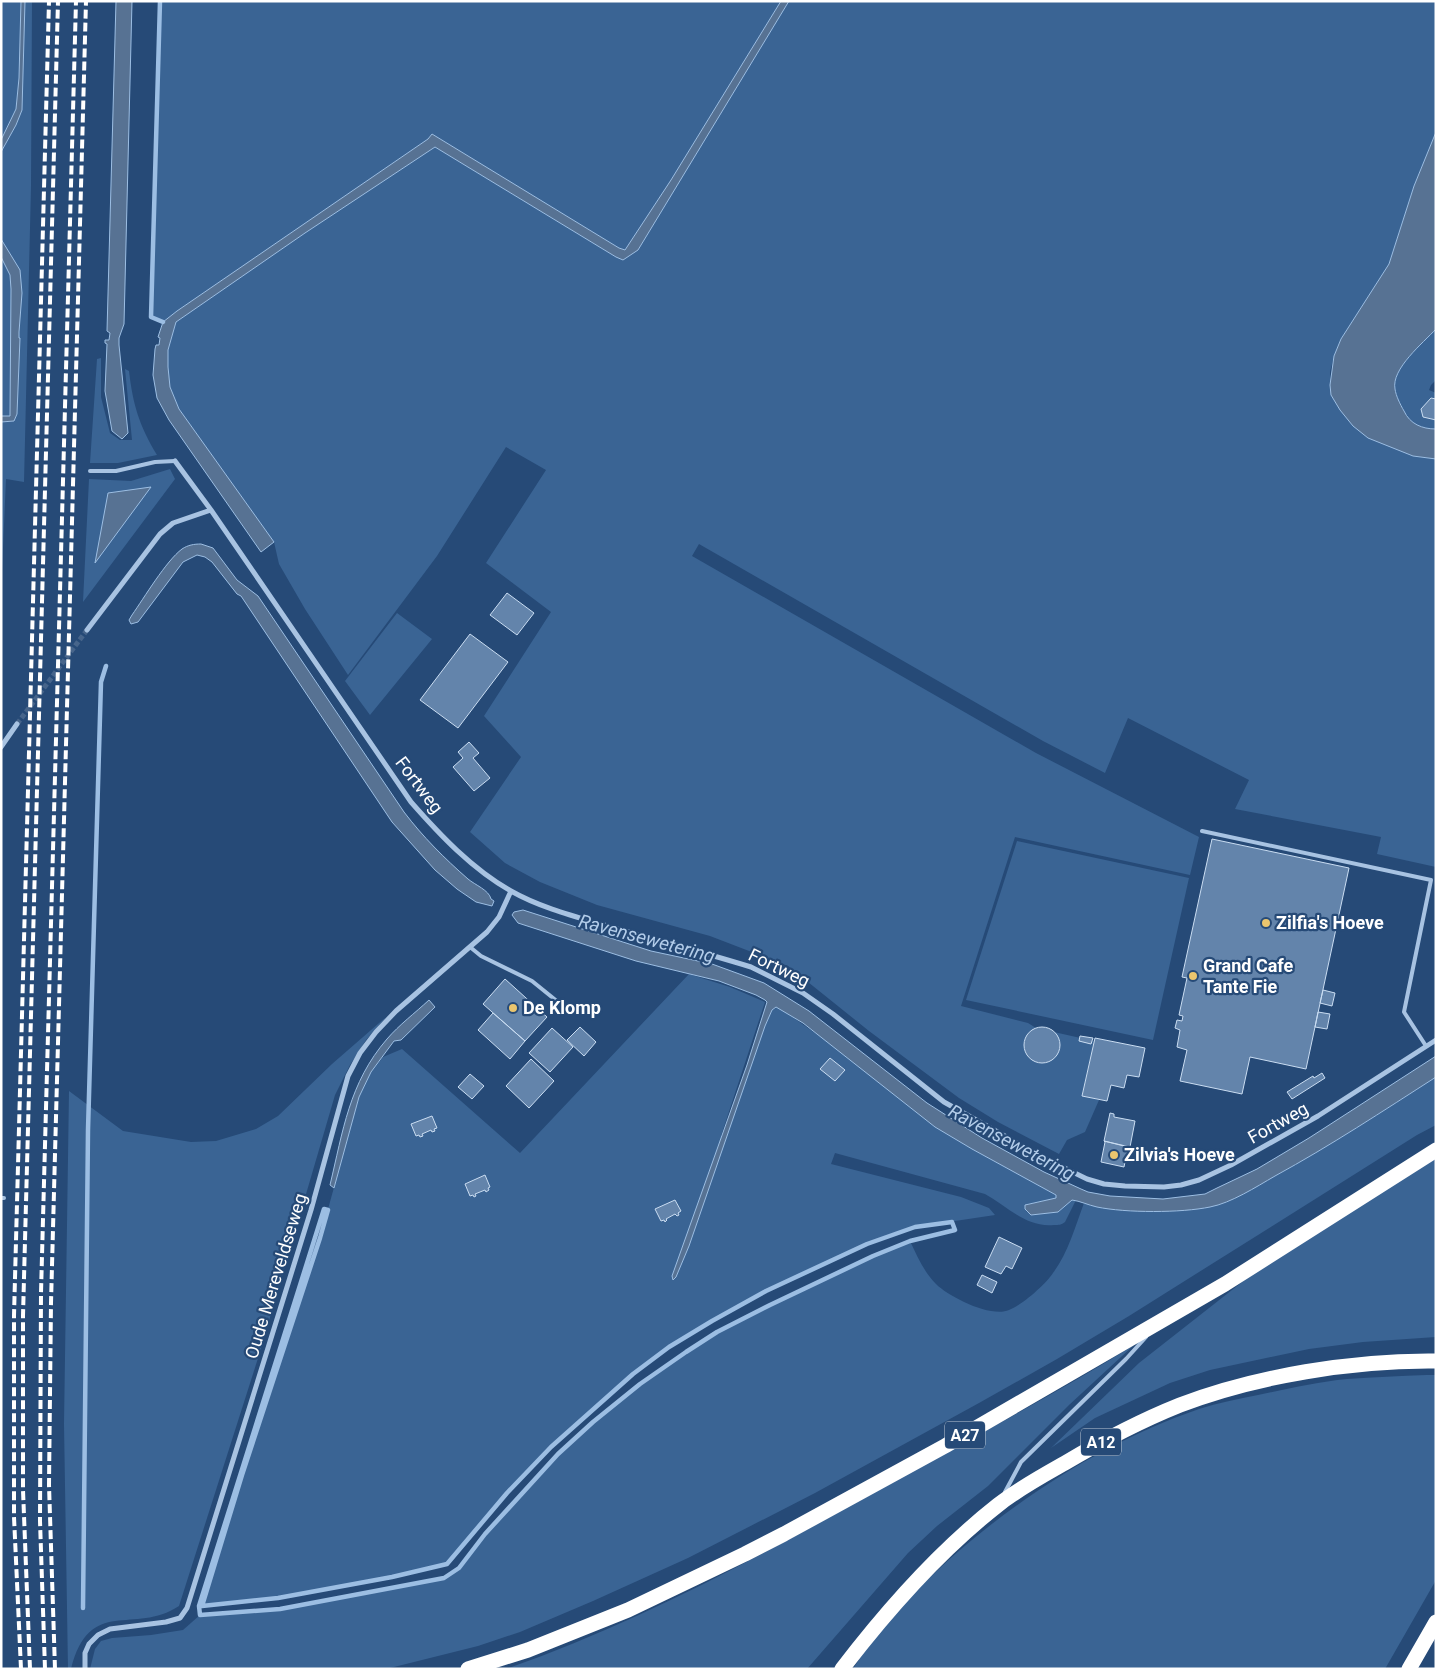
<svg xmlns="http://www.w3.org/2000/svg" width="1437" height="1670" font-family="Roboto,sans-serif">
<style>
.green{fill:#3a6494}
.water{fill:#577293;stroke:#9cbee3}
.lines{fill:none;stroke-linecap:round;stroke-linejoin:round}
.stream{stroke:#9cbee3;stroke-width:4.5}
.building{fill:#6384ab;stroke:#caddf2}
.street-tunnel{stroke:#47658b;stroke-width:5;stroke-dasharray:5 2.5;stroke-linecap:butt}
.lane{stroke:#a8c3e2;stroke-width:4}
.street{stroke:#a8c3e2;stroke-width:5}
.highway{stroke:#fff;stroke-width:15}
.rail{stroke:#fff;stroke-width:4;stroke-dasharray:9 4;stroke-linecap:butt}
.poi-dot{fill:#eac56e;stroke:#264a77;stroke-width:2}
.labels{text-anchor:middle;stroke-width:4.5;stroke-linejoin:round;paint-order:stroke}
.shield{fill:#264a77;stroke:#bec9d6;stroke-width:1}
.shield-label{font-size:16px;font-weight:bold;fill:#fff}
.street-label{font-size:18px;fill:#fff;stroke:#264a77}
.poi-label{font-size:18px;font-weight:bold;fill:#fff;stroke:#264a77;text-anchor:start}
.water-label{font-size:19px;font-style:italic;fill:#b3cdea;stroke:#264a77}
</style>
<rect width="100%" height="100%" fill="#264a77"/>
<path class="green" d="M 1,1 L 21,1 L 19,78 L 16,109 L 1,140 Z
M 25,1 L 32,1 L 31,186 L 24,482 L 6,479 L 1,594 L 1,422 L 14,421 L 17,414 L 20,339 L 18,338 L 9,253 L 1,239 L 1,152 L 16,125 L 22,110 Z
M 160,1 L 781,1 L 671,180 L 625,250 L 619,248 L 432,134 L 428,139 L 177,311 L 163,322 L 151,317 Z
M 789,1 L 1436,1 L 1436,132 L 1414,186 L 1389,264 L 1341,339 L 1334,356 L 1330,372 L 1331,395 L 1353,426 L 1413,456 L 1436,459 L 1436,867 L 1377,854 L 1381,837 L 1235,809 L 1249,780 L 1128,718 L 1105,773 L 1043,741 L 699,544 L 692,556 L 1036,753 L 1199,837 L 1190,875 L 1015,837 L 961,1006 L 1028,1023 L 1036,1028 L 1094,1041 L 1082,1095 L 1099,1100 L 1085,1132 L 1067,1140 L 1059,1154 L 998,1122 L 959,1098 L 869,1031 L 788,966 L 710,936 L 597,905 L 540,882 L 505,863 L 470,832 L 521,757 L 484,716 L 551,612 L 486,563 L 546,470 L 506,447 L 437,556 L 348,675 L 305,609 L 279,564 L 274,542 L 179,409 L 170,387 L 168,367 L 168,350 L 176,322 L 305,233 L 435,147 L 616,257 L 638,250 Z
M 1,257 L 10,275 L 11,289 L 10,416 L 1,416 Z
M 1436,329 L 1436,380 L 1431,385 L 1429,390 L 1436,393 L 1436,429 C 1422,429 1410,424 1404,411 C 1400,404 1396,396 1395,389 C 1391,369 1423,343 1436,329 Z
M 101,358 L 101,397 L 110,433 L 120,440 L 132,440 L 125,369 L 129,371 C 133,405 139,425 157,455 L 118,463 L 90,463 L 97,359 Z
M 170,469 L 175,479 L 83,602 L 89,479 L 131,481 Z
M 397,613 L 432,639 L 370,715 L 345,681 Z
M 1017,841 L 1189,878 L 1153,1040 L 966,1000 Z
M 689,974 L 730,987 L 765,1002 L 721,1136 L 726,1137 L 765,1026 L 772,1010 L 778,1007 L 828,1042 L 935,1127 L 972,1149 L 1056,1195 L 1057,1198 L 1028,1204 L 1026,1211 L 1029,1213 L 1070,1200 L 1076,1200 L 1065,1222 C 1061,1225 1059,1225 1054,1225 C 1026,1228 1007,1206 985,1194 L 835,1153 L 831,1164 L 961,1197 L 989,1208 L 995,1215 L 915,1227 L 867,1244 L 793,1278 L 712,1321 L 683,1339 L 633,1374 L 551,1447 L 507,1493 L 447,1564 L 392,1577 L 278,1598 L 202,1606 L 242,1475 L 320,1238 L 359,1097 L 371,1072 L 383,1057 L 402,1049 L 520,1153 Z
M 386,1017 L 366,1040 L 350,1065 L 335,1095 L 259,1355 L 179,1606 C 134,1636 90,1595 71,1669 L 68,1669 L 64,1424 L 69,1091 L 123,1131 L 191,1142 L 216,1141 L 256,1129 L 278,1116 L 332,1064 Z
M 1436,1077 L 1436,1125 L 1417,1135 L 1129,1316 L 1057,1359 L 979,1403 L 815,1493 L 688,1558 L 593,1601 L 520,1632 L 478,1646 L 386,1669 L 90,1669 L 95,1649 L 101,1641 L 112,1638 L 151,1635 L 183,1630 L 200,1615 L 280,1609 L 444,1578 L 459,1568 L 485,1534 L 558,1454 L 593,1422 L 640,1384 L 717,1332 L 798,1292 L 873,1256 L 910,1241 C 917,1256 924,1272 936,1284 C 949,1297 991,1318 1009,1310 C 1022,1305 1045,1285 1053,1273 C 1068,1253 1075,1227 1084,1203 C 1120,1214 1187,1215 1223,1203 C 1297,1167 1367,1122 1436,1077 Z
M 1436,1157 L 1436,1337 L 1363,1342 L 1309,1349 L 1210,1370 L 1170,1383 L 1095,1418 L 1051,1448 L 1139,1363 L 1260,1268 Z
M 1134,1345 L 1069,1405 L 988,1486 L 937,1526 L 908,1553 L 807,1669 L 506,1669 C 646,1620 775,1548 904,1476 C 981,1433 1059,1392 1134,1345 Z
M 1427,1375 L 1436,1375 L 1436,1580 L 1385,1669 L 853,1669 C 862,1655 871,1641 881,1629 C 961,1535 1082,1449 1199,1409 C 1218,1403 1238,1399 1258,1395 C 1287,1389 1317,1382 1347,1379 C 1374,1377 1400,1376 1427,1375 Z"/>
<path class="water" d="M 21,1 L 25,1 L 22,110 L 16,125 L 1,152 L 1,140 L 16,109 L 19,78 Z
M 116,1 L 132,1 L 124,324 L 119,338 L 119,345 L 128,433 L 122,439 L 112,431 L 105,391 L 107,344 L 105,343 L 105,340 L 109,340 L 110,333 L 107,331 Z
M 781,1 L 789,1 L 638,250 L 623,260 L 616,257 L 435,147 L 305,233 L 176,322 L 168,350 L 168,367 L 170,387 L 179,409 L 274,542 L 261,552 L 169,420 L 157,398 L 153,375 L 155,349 L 156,345 L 159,345 L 160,338 L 158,337 L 163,322 L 177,311 L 428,139 L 432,134 L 619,248 L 625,250 L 671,180 Z
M 1436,132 L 1436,329 C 1423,343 1391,369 1395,389 C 1396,396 1400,404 1404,411 C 1410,424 1422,429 1436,429 L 1436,459 L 1413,456 L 1368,438 L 1353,426 L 1340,410 L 1331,395 L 1330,385 L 1334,356 L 1341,339 L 1389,264 L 1414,186 Z
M 1,239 L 20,270 L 22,293 L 19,332 L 19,338 L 20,338 L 17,414 L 14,421 L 1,422 L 1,416 L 10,416 L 10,414 L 11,289 L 10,275 L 1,257 Z
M 151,487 L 95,563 L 108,493 Z
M 201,544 L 213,548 L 237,580 L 258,596 L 404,812 C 423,837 444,858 468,879 C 475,885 489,890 491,899 L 494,901 L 492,906 L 476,902 L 457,889 L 435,870 L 392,822 L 241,596 L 237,594 L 212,562 L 205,557 L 197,555 L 183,562 L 138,622 L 131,624 L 129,620 L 132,615 C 144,598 166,561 182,549 C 188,545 194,544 201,544 Z
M 523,910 L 651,951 L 712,964 L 764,983 L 809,1011 L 927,1103 L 982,1138 L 1044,1172 L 1081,1189 L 1088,1192 L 1110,1196 L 1163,1199 L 1205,1194 L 1217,1188 L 1257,1169 L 1309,1138 L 1436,1056 L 1436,1077 C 1383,1111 1330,1146 1275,1176 C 1256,1187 1231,1203 1210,1207 C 1181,1213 1126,1213 1097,1207 C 1088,1205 1080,1201 1072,1200 L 1058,1212 L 1031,1215 L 1025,1209 L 1025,1205 L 1056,1198 L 1056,1195 L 972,1149 L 935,1127 L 803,1023 L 776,1007 L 772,1010 L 765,1026 L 689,1246 L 676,1277 L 673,1280 L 672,1276 L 747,1065 L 767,1002 L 765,1000 L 756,995 L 719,981 L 636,961 L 518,923 L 512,915 L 514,912 Z
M 429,1000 L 435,1007 L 401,1040 L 394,1041 L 371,1072 L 359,1097 L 334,1188 L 330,1185 C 343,1131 349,1083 387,1039 C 399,1025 415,1013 429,1000 Z"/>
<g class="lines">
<path class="stream" d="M 160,1 L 151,317 L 163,322
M 324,1209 L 328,1210 L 320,1238 L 242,1475 L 202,1606 L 278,1598 L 392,1577 L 447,1564 L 507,1493 L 551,1447 L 633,1374 L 669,1347 L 712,1321 L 766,1291 L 867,1244 L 915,1227 L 952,1222 L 955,1230 L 910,1241 L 873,1256 L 770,1305 L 717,1332 L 686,1352 L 640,1384 L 593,1422 L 558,1454 L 485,1534 L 459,1568 L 444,1578 L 280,1609 L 200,1615 L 199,1606 Z
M 83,1608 L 88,1130 L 101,682 L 106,666"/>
</g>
<path class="building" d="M 1431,398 L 1436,399 L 1436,420 L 1423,417 L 1421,409 Z
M 507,593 L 534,613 L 517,635 L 490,615 Z
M 470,634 L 508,662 L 458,728 L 420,700 Z
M 469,742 L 479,753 L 473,758 L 490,778 L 474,791 L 453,767 L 463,758 L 458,752 Z
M 1212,839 L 1349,868 L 1306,1069 L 1250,1057 L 1242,1094 L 1180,1081 L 1187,1050 L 1177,1047 L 1180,1030 L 1175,1028 L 1177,1020 L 1182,1021 L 1183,1016 L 1179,1015 L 1187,978 L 1182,977 Z
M 505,979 L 547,1017 L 525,1041 L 483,1004 Z
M 1323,990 L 1335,993 L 1332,1006 L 1320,1003 Z
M 1318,1012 L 1330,1014 L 1327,1029 L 1315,1027 Z
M 493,1013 L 525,1041 L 510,1059 L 478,1030 Z
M 580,1027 L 596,1042 L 584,1056 L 567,1040 Z
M1024 1045a18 18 0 1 1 36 0a18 18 0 1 1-36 0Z
M 552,1028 L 573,1047 L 550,1072 L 529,1053 Z
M 1080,1036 L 1093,1038 L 1091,1044 L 1079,1041 Z
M 1095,1038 L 1145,1048 L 1139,1077 L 1127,1075 L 1124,1088 L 1111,1085 L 1107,1101 L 1082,1096 Z
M 830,1058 L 845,1070 L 835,1081 L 820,1069 Z
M 531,1059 L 554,1081 L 529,1108 L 506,1086 Z
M 1322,1073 L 1325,1078 L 1292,1099 L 1287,1092 L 1313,1076 L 1314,1078 Z
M 470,1074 L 484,1086 L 472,1099 L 458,1087 Z
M 1110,1113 L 1114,1114 L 1114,1117 L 1135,1121 L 1130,1147 L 1104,1141 Z
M 432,1116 L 437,1128 L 434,1129 L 435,1131 L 432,1132 L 431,1130 L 422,1134 L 423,1136 L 420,1137 L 419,1135 L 416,1136 L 411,1124 Z
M 1104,1141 L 1128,1147 L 1124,1167 L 1101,1162 L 1105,1142 Z
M 485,1175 L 490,1187 L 488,1188 L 489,1190 L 486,1192 L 485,1190 L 475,1194 L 476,1196 L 474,1197 L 473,1195 L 470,1196 L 465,1184 Z
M 675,1200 L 681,1211 L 678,1213 L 679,1215 L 677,1216 L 675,1214 L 666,1219 L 667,1220 L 665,1222 L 664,1220 L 661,1221 L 655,1209 Z
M 999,1237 L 1022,1248 L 1012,1269 L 1006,1266 L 1001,1274 L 985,1267 Z
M 982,1275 L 997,1282 L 992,1293 L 977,1285 Z"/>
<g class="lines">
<path class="street-tunnel" d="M 17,724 L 87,630"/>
<path class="lane" d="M 90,471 L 116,471 L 155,462 L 175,461
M 1202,831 L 1431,880 L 1404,1012 L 1426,1046
M 470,947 L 481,956 L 532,981 L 558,1002
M 1,1198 L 4,1198
M 1005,1492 L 1021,1462 L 1126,1359 L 1146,1337"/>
<path class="street" d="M 175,461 L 211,510 L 411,802 C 440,835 472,869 511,891 C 539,907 573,916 604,925 C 653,939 702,952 751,967 L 803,993 L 833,1014 L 944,1102 L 1044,1158 L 1087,1179 L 1104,1184 L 1125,1186 L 1164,1187 L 1181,1185 L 1199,1180 L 1231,1165 L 1318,1116 L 1436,1040
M 87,630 L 160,534 L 173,523 L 211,510
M 1,747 L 17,724
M 85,1669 L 85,1653 L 89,1644 L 98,1635 L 110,1629 L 166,1622 L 180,1618 L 187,1608 L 311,1210 L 348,1076 L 360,1053 L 376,1032 L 396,1011 L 487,932 L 499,917 L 511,891"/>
<path class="highway" d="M 468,1669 L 528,1650 L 628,1610 L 745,1554 L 784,1534 L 945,1446 L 1225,1284 L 1436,1150
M 842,1669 C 888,1609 938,1552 998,1505 C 1018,1489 1042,1476 1065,1463 C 1102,1441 1140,1421 1180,1405 C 1256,1376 1354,1360 1436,1361
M 1409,1669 L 1436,1622"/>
<path class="rail" d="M 21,1669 L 14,1517 L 14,1316 L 49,1
M 30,1669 L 23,1490 L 23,1316 L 58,1
M 45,1669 L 40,1521 L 41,1293 L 76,1
M 55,1669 L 49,1485 L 51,1303 L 86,1"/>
</g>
<g class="poi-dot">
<circle cx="1266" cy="923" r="5"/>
<circle cx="1193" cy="976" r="5"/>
<circle cx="513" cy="1008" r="5"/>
<circle cx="1114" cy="1155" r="5"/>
</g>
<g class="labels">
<g class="shield">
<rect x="945" y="1421.5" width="40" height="27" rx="4"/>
<rect x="1081" y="1428.5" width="40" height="27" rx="4"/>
</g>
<g class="shield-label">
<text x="965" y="1441">A27</text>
<text x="1101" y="1448">A12</text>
</g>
<g class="street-label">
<text transform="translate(419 785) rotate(53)" y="6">Fortweg</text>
<text transform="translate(779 968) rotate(26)" y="6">Fortweg</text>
<text transform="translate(1278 1123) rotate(-29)" y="6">Fortweg</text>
<text transform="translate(276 1276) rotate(-73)" y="6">Oude Mereveldseweg</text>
</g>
<g class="poi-label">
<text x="1276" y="929">Zilfia's Hoeve</text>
<text x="1203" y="972">Grand Cafe<tspan x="1203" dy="21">Tante Fie</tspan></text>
<text x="523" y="1014">De Klomp</text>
<text x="1124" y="1161">Zilvia's Hoeve</text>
</g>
<g class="water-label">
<text transform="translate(647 938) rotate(15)" y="7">Ravensewetering</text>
<text transform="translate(1012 1142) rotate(28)" y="7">Ravensewetering</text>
</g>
</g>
<rect width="1437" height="1670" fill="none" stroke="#ffffff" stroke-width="5"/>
</svg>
